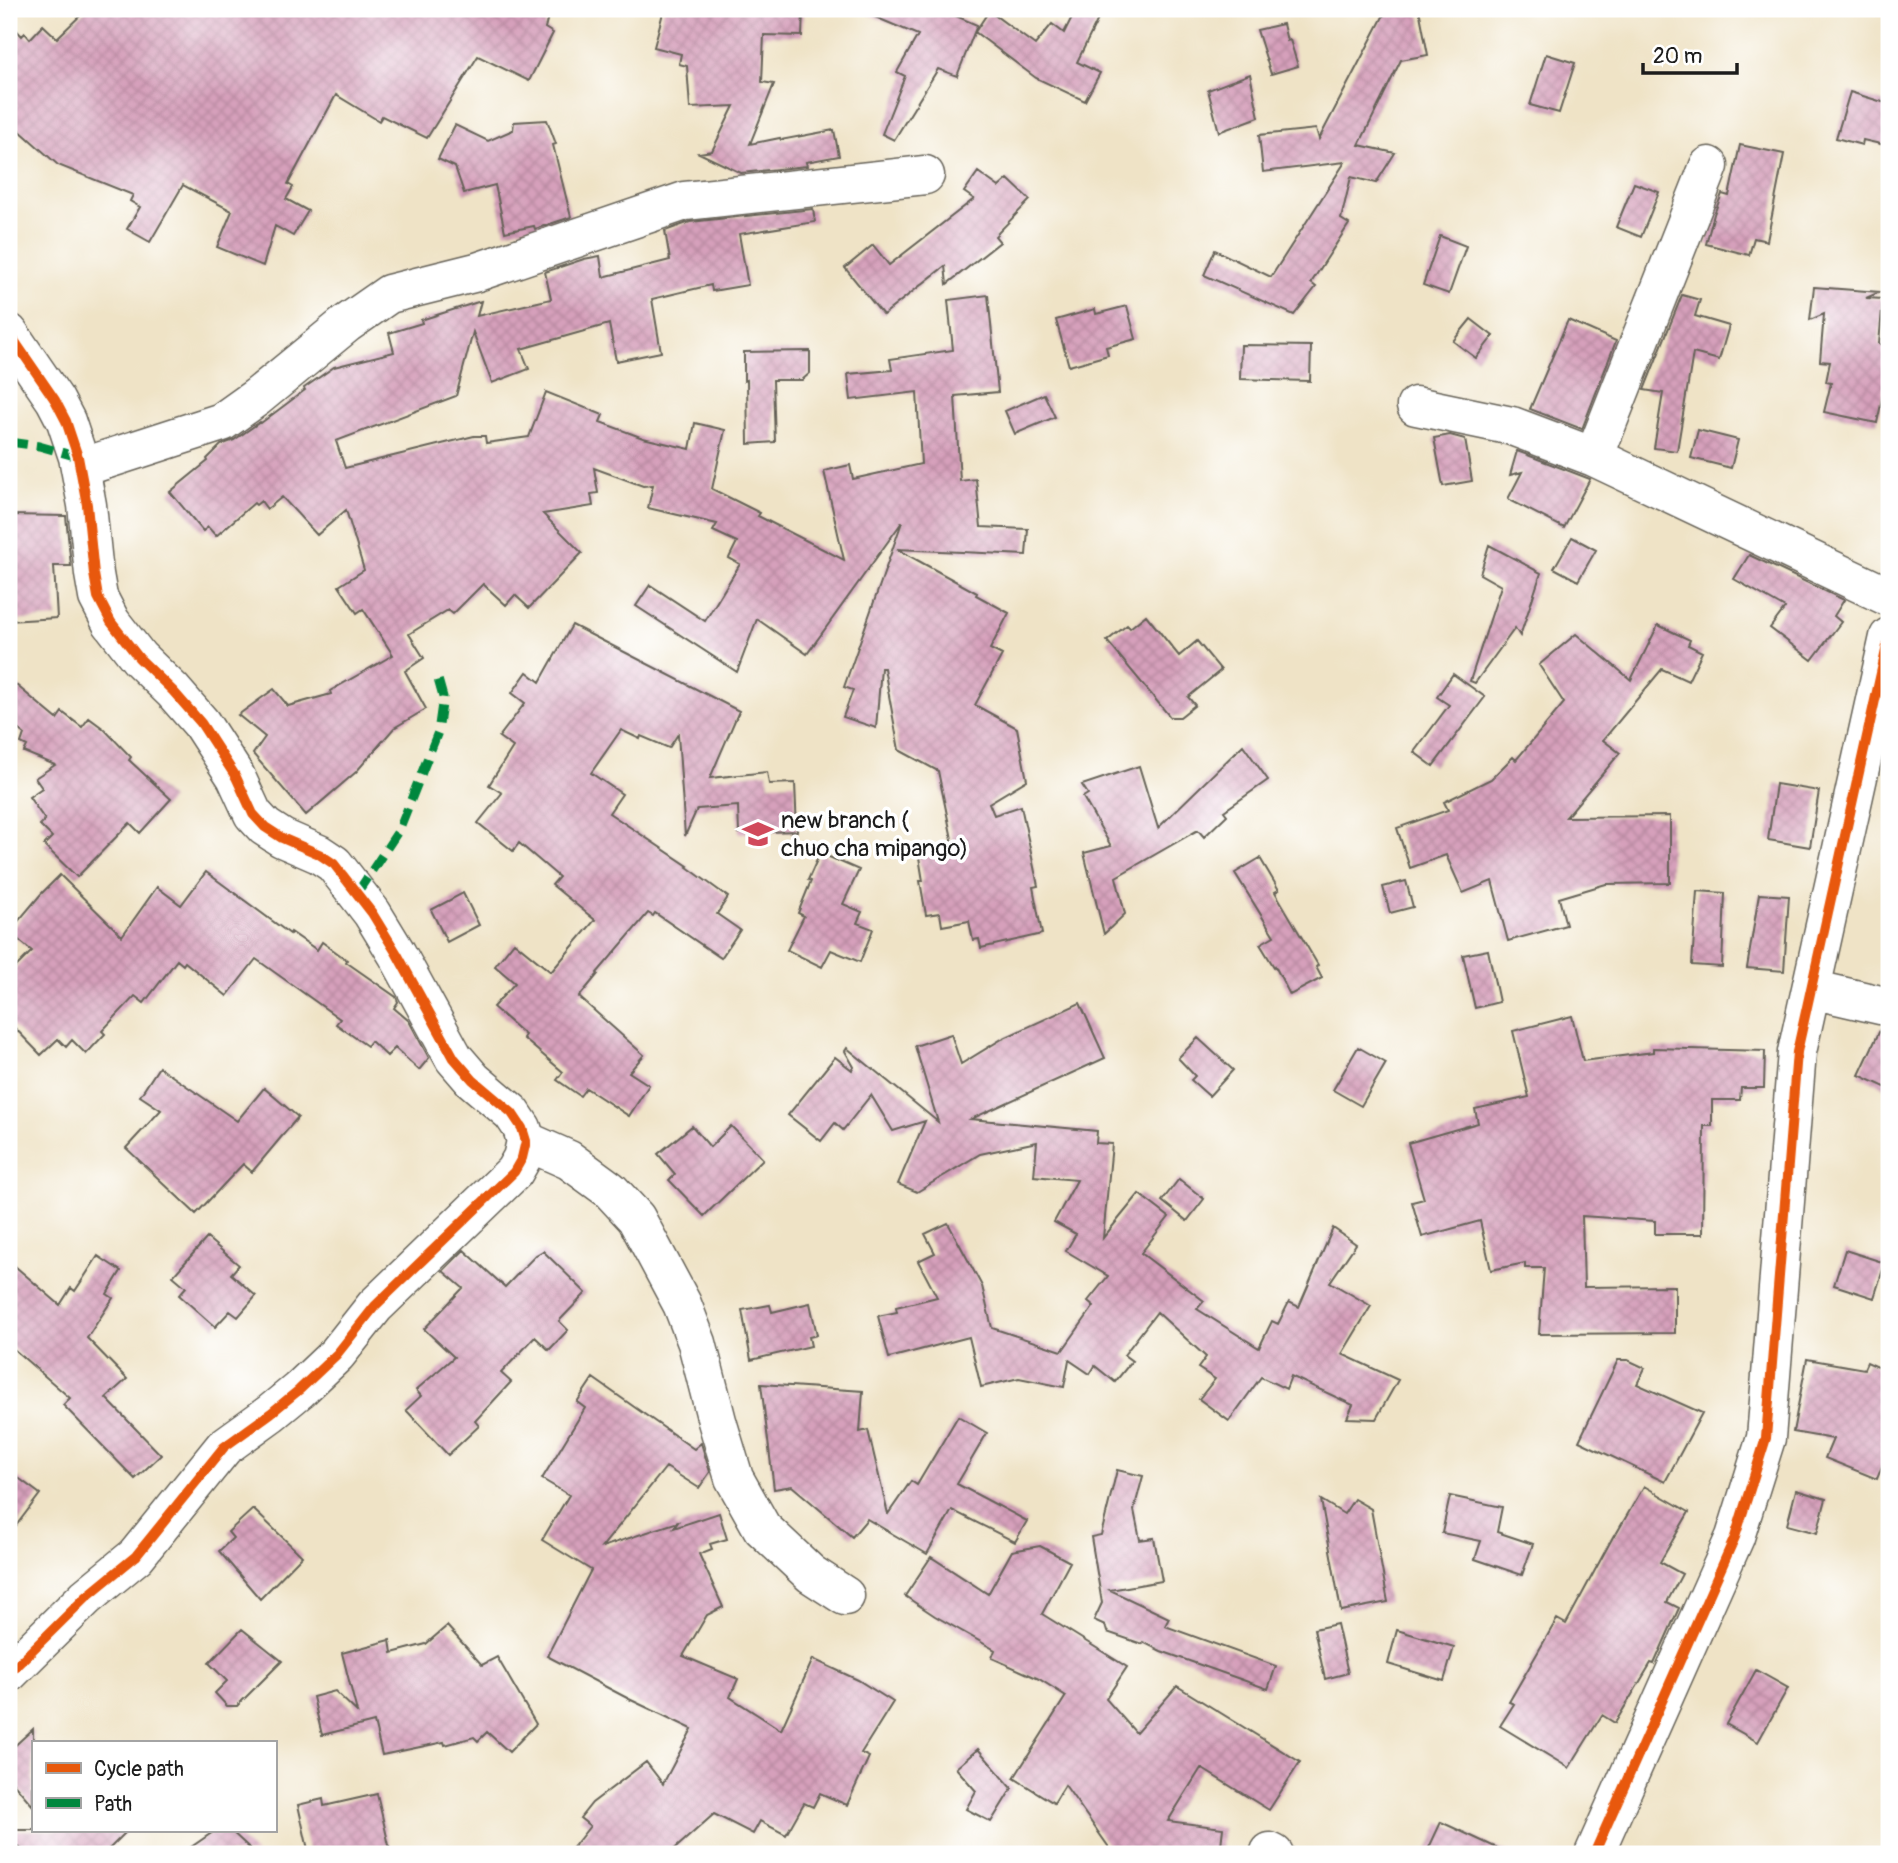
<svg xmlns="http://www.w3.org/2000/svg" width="1898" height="1863" font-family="Pangolin,sans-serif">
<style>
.building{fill:url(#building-cross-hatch)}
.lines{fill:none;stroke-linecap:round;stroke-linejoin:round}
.minor-casing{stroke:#666258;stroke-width:41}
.minor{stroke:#fff;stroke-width:38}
.quiet{stroke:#00873e;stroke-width:9;stroke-dasharray:18 9;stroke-linecap:butt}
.cycleway-casing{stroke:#fff;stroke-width:15}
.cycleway{stroke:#e8590c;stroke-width:10}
.labels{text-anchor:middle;stroke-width:7;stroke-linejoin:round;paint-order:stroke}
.poi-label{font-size:24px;fill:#1c1c1c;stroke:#fff;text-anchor:start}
</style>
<defs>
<pattern id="building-cross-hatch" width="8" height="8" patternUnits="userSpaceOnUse" patternTransform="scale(1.75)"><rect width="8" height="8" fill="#d6a0bb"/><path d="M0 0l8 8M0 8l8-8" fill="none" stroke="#b789a0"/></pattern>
</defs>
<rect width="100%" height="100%" fill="#fff"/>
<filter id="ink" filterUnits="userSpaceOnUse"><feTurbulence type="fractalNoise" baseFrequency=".0143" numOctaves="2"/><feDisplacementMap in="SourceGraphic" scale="14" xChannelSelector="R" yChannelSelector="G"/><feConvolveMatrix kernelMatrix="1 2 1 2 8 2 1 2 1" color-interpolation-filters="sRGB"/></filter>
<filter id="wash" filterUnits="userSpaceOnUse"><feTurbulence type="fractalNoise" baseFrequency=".00686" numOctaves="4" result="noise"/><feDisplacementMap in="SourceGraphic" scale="28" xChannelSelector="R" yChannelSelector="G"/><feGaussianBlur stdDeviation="1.57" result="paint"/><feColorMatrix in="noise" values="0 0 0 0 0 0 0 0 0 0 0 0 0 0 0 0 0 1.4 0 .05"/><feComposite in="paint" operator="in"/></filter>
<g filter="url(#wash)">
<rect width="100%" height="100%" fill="#efe3c6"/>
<g id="blocks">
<path class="building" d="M 87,9 L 550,9 L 545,28 L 553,33 L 529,81 L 478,56 L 427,138 L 382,116 L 379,121 L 336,95 L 288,184 L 293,187 L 286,199 L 308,211 L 293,236 L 275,226 L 263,266 L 217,247 L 232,211 L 183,185 L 150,242 L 127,229 L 140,207 L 130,201 L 133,195 L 58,165 L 9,121 L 9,22 L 22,36 L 25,33 L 30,39 L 43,25 L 57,38 Z
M 664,9 L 803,11 L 802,36 L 764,35 L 762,82 L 774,84 L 750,144 L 780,138 L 781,140 L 834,130 L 839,156 L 806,162 L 807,166 L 741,173 L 699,153 L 712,151 L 734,106 L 690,108 L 687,66 L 679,64 L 681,54 L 654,47 Z
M 856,9 L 940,9 L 977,25 L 957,76 L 938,69 L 894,140 L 882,134 L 905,76 L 897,72 L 918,35 Z
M 1076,9 L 1103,9 L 1077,62 L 1100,73 L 1085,101 L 1036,78 L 975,32 L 989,11 L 1035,45 L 1052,24 L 1064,33 Z
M 1387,9 L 1419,9 L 1428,55 L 1401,60 L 1359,145 L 1395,153 L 1376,183 L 1351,177 L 1341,219 L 1349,224 L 1311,283 L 1316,287 L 1294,315 L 1204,275 L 1215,250 L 1271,277 L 1345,162 L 1263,172 L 1259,135 L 1316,129 L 1319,139 Z
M 1283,24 L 1287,41 L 1290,40 L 1298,66 L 1271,74 L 1257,30 Z
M 1546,54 L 1575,63 L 1559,113 L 1530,105 Z
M 1250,74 L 1259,117 L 1219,132 L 1208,90 Z
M 1850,92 L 1889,104 L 1889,146 L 1863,140 L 1862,145 L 1836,138 Z
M 547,120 L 556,144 L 553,145 L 571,217 L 535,229 L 534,226 L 505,232 L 495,185 L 464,193 L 455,167 L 438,159 L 455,125 L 488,141 L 513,130 L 514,122 Z
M 1740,145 L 1784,154 L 1767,241 L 1754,238 L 1749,255 L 1706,244 L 1714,214 L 1722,194 L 1729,196 Z
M 978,172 L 999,187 L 1008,179 L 1030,200 L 995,236 L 1000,242 L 947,284 L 945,266 L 883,315 L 845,268 L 873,245 L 889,265 L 974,199 L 964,192 Z
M 1634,183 L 1659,192 L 1641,237 L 1616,227 Z
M 813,209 L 815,222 L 739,234 L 748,285 L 712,291 L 711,285 L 652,299 L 661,352 L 616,361 L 609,324 L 521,349 L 529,369 L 492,383 L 473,332 L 456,396 L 336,441 L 345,468 L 474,436 L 485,436 L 486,443 L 529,437 L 546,392 L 603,415 L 600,422 L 643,438 L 690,449 L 695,423 L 725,430 L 712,489 L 760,513 L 758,516 L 844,560 L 824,471 L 850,465 L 853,479 L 921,464 L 917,392 L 851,400 L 848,374 L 892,370 L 890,359 L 953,350 L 948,300 L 988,295 L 998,392 L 955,396 L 960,481 L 976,479 L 981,527 L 1028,529 L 1026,555 L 897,549 L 977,593 L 976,595 L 1009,613 L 990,649 L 1002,655 L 975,705 L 1017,728 L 1027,780 L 989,803 L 994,815 L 1021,806 L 1038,886 L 1033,887 L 1042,934 L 981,948 L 979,939 L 973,940 L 969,921 L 942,926 L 940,913 L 926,915 L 920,881 L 923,881 L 918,851 L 953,844 L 938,771 L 899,750 L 884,668 L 881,668 L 876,728 L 843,717 L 853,690 L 844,687 L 902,522 L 807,654 L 757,619 L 737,672 L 636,606 L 650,585 L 705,621 L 740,564 L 729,558 L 737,542 L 713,531 L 717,524 L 648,508 L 653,485 L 643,486 L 594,468 L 598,493 L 591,494 L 593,506 L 543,514 L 582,553 L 529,608 L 515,595 L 506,605 L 483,584 L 453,614 L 448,610 L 409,634 L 424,658 L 405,671 L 426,709 L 394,728 L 356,772 L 306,815 L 253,754 L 265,737 L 238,715 L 274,689 L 288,706 L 331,694 L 330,691 L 393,655 L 363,609 L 357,613 L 339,586 L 364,570 L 346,510 L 317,535 L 282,497 L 267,509 L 261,501 L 256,505 L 254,503 L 216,536 L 208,527 L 203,531 L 170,492 L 208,461 L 207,459 L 221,445 L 234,440 L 260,422 L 261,423 L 305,390 L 304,388 L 334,367 L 394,352 L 389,333 L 422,323 L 421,320 L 481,301 L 477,316 L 551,299 L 545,272 L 584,259 L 600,256 L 603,277 L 670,260 L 665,231 L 690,222 Z
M 1440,236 L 1466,246 L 1449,294 L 1423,285 Z
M 1814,287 L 1880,292 L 1866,298 L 1883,299 L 1879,344 L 1889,346 L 1889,366 L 1877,423 L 1824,412 L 1831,383 L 1826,382 L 1830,362 L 1820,361 L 1824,314 L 1810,320 Z
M 1682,295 L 1700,300 L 1695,316 L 1729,326 L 1719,360 L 1693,353 L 1677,451 L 1654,448 L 1663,393 L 1644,390 Z
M 1127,306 L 1136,339 L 1106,347 L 1108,355 L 1069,366 L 1056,320 L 1095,309 L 1096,314 Z
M 1471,319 L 1493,336 L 1476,358 L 1453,341 Z
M 1568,320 L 1616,341 L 1582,429 L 1530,409 Z
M 1241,345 L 1311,346 L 1310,381 L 1240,379 Z
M 810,351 L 810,373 L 802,380 L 773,380 L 775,442 L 748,444 L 747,380 L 744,381 L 744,352 Z
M 1044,394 L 1055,417 L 1015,434 L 1005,411 Z
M 1698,430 L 1738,440 L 1731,468 L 1691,458 Z
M 1450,435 L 1465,439 L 1472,481 L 1443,486 L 1434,438 Z
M 1517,451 L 1590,479 L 1564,528 L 1508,499 L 1522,472 L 1510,475 Z
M 9,515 L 66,516 L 71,566 L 54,566 L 57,618 L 9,621 Z
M 1572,537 L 1596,550 L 1578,581 L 1554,568 Z
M 1489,545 L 1541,573 L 1520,636 L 1515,628 L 1475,683 L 1470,681 L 1501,586 L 1480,574 Z
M 1749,555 L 1844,600 L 1834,616 L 1841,622 L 1812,660 L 1770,628 L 1785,608 L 1734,579 Z
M 1146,615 L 1179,656 L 1197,641 L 1221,670 L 1188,697 L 1195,705 L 1180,717 L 1170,717 L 1107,641 L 1127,625 L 1130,628 Z
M 572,625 L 739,711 L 710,778 L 767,772 L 769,784 L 795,783 L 797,831 L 739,833 L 738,806 L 697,809 L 685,836 L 678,734 L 669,748 L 641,736 L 640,739 L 621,730 L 591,773 L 622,794 L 609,813 L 688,866 L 687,867 L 728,897 L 717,914 L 740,930 L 721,958 L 655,913 L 653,916 L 648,913 L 597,973 L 598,974 L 579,997 L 644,1055 L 629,1072 L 649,1085 L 629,1116 L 586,1088 L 580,1096 L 557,1080 L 563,1072 L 523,1038 L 525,1035 L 493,1007 L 515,983 L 495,966 L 514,942 L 551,972 L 595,920 L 552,885 L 559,877 L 519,843 L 513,851 L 478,823 L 502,793 L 489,785 L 513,747 L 499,737 L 525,703 L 512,693 L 527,672 L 540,682 Z
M 1658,625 L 1690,640 L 1688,645 L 1702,652 L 1688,681 L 1662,669 L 1603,740 L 1620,753 L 1566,817 L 1670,816 L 1670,883 L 1606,884 L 1559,898 L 1566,925 L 1508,941 L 1492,881 L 1463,893 L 1446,855 L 1410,868 L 1397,828 L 1448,810 L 1444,802 L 1491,779 L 1513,757 L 1516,760 L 1564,703 L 1539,665 L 1576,634 L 1631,680 Z
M 1453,674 L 1485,697 L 1433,766 L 1414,752 L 1449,705 L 1437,697 Z
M 9,679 L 57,719 L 62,712 L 82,727 L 89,718 L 104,729 L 131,757 L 129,760 L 171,799 L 140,833 L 130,823 L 77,877 L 44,845 L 52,837 L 40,825 L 45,820 L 29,797 L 42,788 L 35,778 L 55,765 L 24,752 L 27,746 L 21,743 L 24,734 L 9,722 Z
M 1243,745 L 1268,780 L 1224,811 L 1227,815 L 1204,837 L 1198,830 L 1116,877 L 1125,914 L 1104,934 L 1084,853 L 1111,846 L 1083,797 L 1088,794 L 1082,785 L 1139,766 L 1158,828 Z
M 1776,784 L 1819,791 L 1810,847 L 1768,840 Z
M 820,853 L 859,870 L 843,904 L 862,912 L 857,923 L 873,929 L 860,962 L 831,950 L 822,967 L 787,950 L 804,916 L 798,913 L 811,881 L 808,880 Z
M 1260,858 L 1279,890 L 1275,892 L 1318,965 L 1316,967 L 1322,978 L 1290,995 L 1275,966 L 1274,967 L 1260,944 L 1274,936 L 1235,873 Z
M 206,872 L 290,934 L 291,932 L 317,950 L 322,942 L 347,960 L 346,962 L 396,997 L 398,1002 L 394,1008 L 409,1021 L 429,1058 L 419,1070 L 395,1048 L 387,1056 L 371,1041 L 367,1046 L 336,1024 L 340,1019 L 256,959 L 227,996 L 185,962 L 183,965 L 177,960 L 144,1003 L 135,996 L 102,1031 L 105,1034 L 86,1054 L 72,1040 L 66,1047 L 58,1039 L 41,1055 L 9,1022 L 9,974 L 32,951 L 9,932 L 41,894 L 60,875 L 122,936 L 157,887 L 181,905 Z
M 1406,881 L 1413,907 L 1390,913 L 1383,887 Z
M 1697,891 L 1725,893 L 1722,967 L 1692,965 Z
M 463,893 L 479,925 L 447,942 L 431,910 Z
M 1759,894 L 1789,896 L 1784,971 L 1747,968 Z
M 1488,950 L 1499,1002 L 1475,1008 L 1463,955 Z
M 1080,1003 L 1105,1058 L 971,1119 L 1097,1131 L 1096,1143 L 1112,1144 L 1103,1238 L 1139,1194 L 1169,1217 L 1141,1253 L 1204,1301 L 1197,1309 L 1259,1348 L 1272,1321 L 1278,1324 L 1289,1302 L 1299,1307 L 1333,1228 L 1356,1244 L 1330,1282 L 1371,1306 L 1342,1354 L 1398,1380 L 1376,1419 L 1347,1418 L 1353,1405 L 1291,1376 L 1286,1389 L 1261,1377 L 1229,1421 L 1199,1399 L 1215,1379 L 1198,1368 L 1206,1357 L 1157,1312 L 1124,1355 L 1132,1361 L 1115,1382 L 1095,1366 L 1090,1374 L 1069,1360 L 1064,1387 L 1019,1378 L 981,1387 L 969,1337 L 889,1358 L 878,1316 L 897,1312 L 896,1307 L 937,1297 L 918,1261 L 935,1253 L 925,1234 L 948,1223 L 982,1286 L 992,1328 L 1062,1351 L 1094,1306 L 1088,1301 L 1108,1276 L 1066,1251 L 1076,1234 L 1054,1222 L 1077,1180 L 1034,1176 L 1037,1142 L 980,1154 L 917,1192 L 898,1184 L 925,1121 L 893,1131 L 871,1095 L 843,1130 L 835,1123 L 821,1141 L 788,1115 L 835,1057 L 852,1070 L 854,1067 L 845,1051 L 847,1048 L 938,1122 L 915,1046 L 951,1034 L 961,1064 L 1002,1039 Z
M 1572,1016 L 1583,1061 L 1653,1052 L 1653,1048 L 1765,1051 L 1764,1088 L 1741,1088 L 1740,1100 L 1712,1100 L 1712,1126 L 1704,1126 L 1703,1234 L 1655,1234 L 1655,1221 L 1582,1216 L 1584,1287 L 1675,1286 L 1675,1333 L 1539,1334 L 1544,1268 L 1525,1268 L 1525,1263 L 1491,1270 L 1480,1221 L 1422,1237 L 1412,1202 L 1424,1199 L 1408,1143 L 1478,1123 L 1475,1109 L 1529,1097 L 1513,1031 Z
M 1881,1028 L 1889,1028 L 1889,1089 L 1859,1075 Z
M 1198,1038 L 1233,1070 L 1209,1096 L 1191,1080 L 1195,1076 L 1178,1058 Z
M 1358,1047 L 1386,1063 L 1361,1106 L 1333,1090 Z
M 159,1067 L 237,1121 L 264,1088 L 298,1117 L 252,1172 L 243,1164 L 196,1214 L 126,1148 L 161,1110 L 140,1096 Z
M 692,1126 L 710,1147 L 731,1126 L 763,1159 L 704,1216 L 669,1180 L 675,1174 L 658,1154 Z
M 1179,1179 L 1204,1199 L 1187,1221 L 1162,1201 Z
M 207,1238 L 239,1265 L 231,1274 L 256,1296 L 238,1317 L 230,1311 L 215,1327 L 179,1295 L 186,1287 L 173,1276 Z
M 464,1250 L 505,1287 L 536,1255 L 543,1251 L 586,1293 L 559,1321 L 568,1330 L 549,1350 L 535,1337 L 501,1373 L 511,1382 L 475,1421 L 479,1426 L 448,1455 L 406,1410 L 421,1396 L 416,1390 L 454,1357 L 424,1329 L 463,1288 L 443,1271 Z
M 1845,1250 L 1885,1263 L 1874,1298 L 1834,1285 Z
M 98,1256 L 121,1271 L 107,1294 L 113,1298 L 87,1338 L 127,1379 L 106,1398 L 161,1455 L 135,1479 L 63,1405 L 70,1398 L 9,1345 L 9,1261 L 60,1305 L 71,1288 L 75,1291 Z
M 810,1303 L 817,1335 L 809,1337 L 811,1346 L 751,1360 L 742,1310 L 770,1305 L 772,1312 Z
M 1807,1359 L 1864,1369 L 1867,1362 L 1889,1372 L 1889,1448 L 1877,1479 L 1825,1458 L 1833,1439 L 1793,1432 Z
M 1618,1360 L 1628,1360 L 1645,1368 L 1637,1384 L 1702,1413 L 1665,1482 L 1579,1441 Z
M 593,1378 L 694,1449 L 701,1443 L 710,1472 L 699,1488 L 666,1467 L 602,1547 L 678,1522 L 674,1528 L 719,1513 L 727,1539 L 710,1544 L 712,1549 L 699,1554 L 723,1607 L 707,1615 L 683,1656 L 738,1679 L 730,1697 L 781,1730 L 813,1659 L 858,1680 L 893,1702 L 861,1753 L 869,1757 L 847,1805 L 820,1793 L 813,1807 L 804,1803 L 786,1835 L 760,1821 L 753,1834 L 714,1814 L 669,1854 L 568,1854 L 590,1826 L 580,1818 L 592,1803 L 646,1762 L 663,1784 L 692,1729 L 629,1699 L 547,1656 L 591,1570 L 542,1540 L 569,1495 L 542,1479 L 585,1408 L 577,1402 Z
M 761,1384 L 863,1391 L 860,1432 L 868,1430 L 888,1514 L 911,1481 L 917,1485 L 958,1416 L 987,1433 L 957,1484 L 1027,1521 L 1015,1542 L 952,1510 L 927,1554 L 867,1519 L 852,1537 L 792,1486 L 774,1489 Z
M 1117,1470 L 1143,1476 L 1134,1510 L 1140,1540 L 1154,1538 L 1162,1581 L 1110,1590 L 1169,1618 L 1165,1626 L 1276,1666 L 1268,1689 L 1161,1651 L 1143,1642 L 1142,1644 L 1107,1632 L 1105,1625 L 1094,1620 L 1102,1603 L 1091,1537 L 1101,1535 Z
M 9,1471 L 40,1494 L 9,1535 Z
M 1644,1486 L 1689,1512 L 1660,1562 L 1682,1574 L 1667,1602 L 1679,1608 L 1654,1664 L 1651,1663 L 1615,1723 L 1602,1715 L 1569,1768 L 1500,1726 L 1514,1704 L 1509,1702 L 1557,1619 L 1566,1624 L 1614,1535 L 1615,1536 Z
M 1796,1490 L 1826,1499 L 1817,1533 L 1787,1525 Z
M 1450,1496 L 1502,1507 L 1497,1532 L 1533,1544 L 1522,1575 L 1475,1559 L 1481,1541 L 1442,1533 Z
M 1354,1499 L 1371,1509 L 1388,1602 L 1341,1611 L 1321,1500 L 1344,1514 Z
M 253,1509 L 302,1556 L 260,1599 L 219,1551 L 233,1538 L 228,1532 Z
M 1040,1546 L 1070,1562 L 1042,1614 L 1127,1667 L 1106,1699 L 1136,1733 L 1177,1686 L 1300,1762 L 1269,1810 L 1201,1768 L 1168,1821 L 1223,1828 L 1220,1854 L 1111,1854 L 1108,1846 L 1065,1785 L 1054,1803 L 1014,1778 L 1066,1696 L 1039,1679 L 992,1658 L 995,1650 L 935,1616 L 905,1596 L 931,1557 L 988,1594 L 1012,1551 Z
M 1337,1624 L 1348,1673 L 1325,1679 L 1314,1629 Z
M 447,1626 L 482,1665 L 497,1657 L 536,1724 L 509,1752 L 487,1732 L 478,1741 L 474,1737 L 445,1745 L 444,1742 L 382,1755 L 374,1722 L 322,1735 L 313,1697 L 335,1691 L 357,1712 L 342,1653 L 390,1640 L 392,1653 L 426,1644 Z
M 242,1629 L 282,1661 L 237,1706 L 227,1706 L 215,1693 L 227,1681 L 209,1663 Z
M 1397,1630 L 1454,1647 L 1444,1681 L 1388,1664 Z
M 1756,1670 L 1788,1688 L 1758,1742 L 1726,1724 Z
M 33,1729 L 33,1806 L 9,1778 L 9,1751 Z
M 978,1749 L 1012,1788 L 991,1822 L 966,1809 L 976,1791 L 956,1768 Z
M 377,1794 L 391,1854 L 309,1854 L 298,1805 L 323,1799 L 324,1806 Z
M 1441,1822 L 1510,1854 L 1426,1854 Z
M 9,1830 L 128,1830 L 104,1854 L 28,1854 L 9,1840 Z
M 216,1830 L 230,1830 L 256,1854 L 181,1854 Z"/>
</g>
</g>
<g filter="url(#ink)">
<use href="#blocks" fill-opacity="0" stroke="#666258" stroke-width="2"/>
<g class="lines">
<g class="minor-casing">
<path id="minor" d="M 9,333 L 55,400 L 66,421 L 78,457 L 87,505 L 94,574 L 98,597 L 111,622 L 139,658 L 173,691 L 201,723 L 236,777 L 253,814 L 265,827 L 282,838 L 319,854 L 334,864 L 372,913 L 397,954 L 454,1058 L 473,1080 L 512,1113 L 522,1128 L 526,1141 L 522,1158 L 514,1172 L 375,1306 L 337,1354 L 299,1390 L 271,1413 L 224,1447 L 136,1556 L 86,1597 L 9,1673
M 1416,406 L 1512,426 L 1594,457 L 1889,597
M 1594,457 L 1709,166
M 80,468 L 222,422 L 257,397 L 346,324 L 389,294 L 477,272 L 685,201 L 925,175
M 1811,989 L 1889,1007
M 526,1141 L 569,1160 L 610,1190 L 636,1218 L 682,1304 L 697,1343 L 717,1421 L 734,1478 L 762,1528 L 811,1574 L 845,1596
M 1270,1852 L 1274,1854
M 1594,1854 L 1735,1537 L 1766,1438 L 1797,1052 L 1889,637"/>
</g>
<use href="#minor" class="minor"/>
<path class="quiet" d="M 9,442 L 39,446 L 78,457
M 357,893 L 399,830 L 438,732 L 443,697 L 436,672"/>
<g class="cycleway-casing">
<path id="cycleway" d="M 9,333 L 55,400 L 66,421 L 78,457 L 87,505 L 94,574 L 98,597 L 111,622 L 139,658 L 173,691 L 201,723 L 236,777 L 253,814 L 265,827 L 282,838 L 319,854 L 334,864 L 372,913 L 397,954 L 454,1058 L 473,1080 L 512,1113 L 522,1128 L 526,1141 L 522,1158 L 514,1172 L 375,1306 L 337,1354 L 299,1390 L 271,1413 L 224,1447 L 136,1556 L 86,1597 L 9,1673
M 1594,1854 L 1735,1537 L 1766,1438 L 1797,1052 L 1889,637"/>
</g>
<use href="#cycleway" class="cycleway"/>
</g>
</g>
<defs>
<g id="school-bare" transform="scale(2.415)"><path d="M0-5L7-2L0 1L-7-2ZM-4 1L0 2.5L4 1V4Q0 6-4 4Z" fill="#d1495b" stroke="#fff" stroke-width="2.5" paint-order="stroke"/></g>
</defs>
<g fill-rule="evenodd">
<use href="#school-bare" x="758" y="834"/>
</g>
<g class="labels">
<g class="poi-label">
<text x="781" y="828">new branch (<tspan x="781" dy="28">chuo cha mipango)</tspan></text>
</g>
</g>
<rect width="1898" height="1863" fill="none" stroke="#fff" stroke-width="35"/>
<rect x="32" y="1741" width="245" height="91" fill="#ffffff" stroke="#a4a4a4" stroke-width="2"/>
<rect x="46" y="1763" width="35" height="10" fill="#e8590c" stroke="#a4a4a4" stroke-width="2"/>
<text x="94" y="1776" font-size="21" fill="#1c1c1c">Cycle path</text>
<rect x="46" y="1798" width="35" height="10" fill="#00873e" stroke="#a4a4a4" stroke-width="2"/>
<text x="94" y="1811" font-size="21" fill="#1c1c1c">Path</text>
<path d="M1643 63v10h94v-10" fill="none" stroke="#1c1c1c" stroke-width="3.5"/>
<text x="1653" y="63" font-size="21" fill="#1c1c1c" stroke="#ffffff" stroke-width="5" paint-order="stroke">20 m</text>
</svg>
